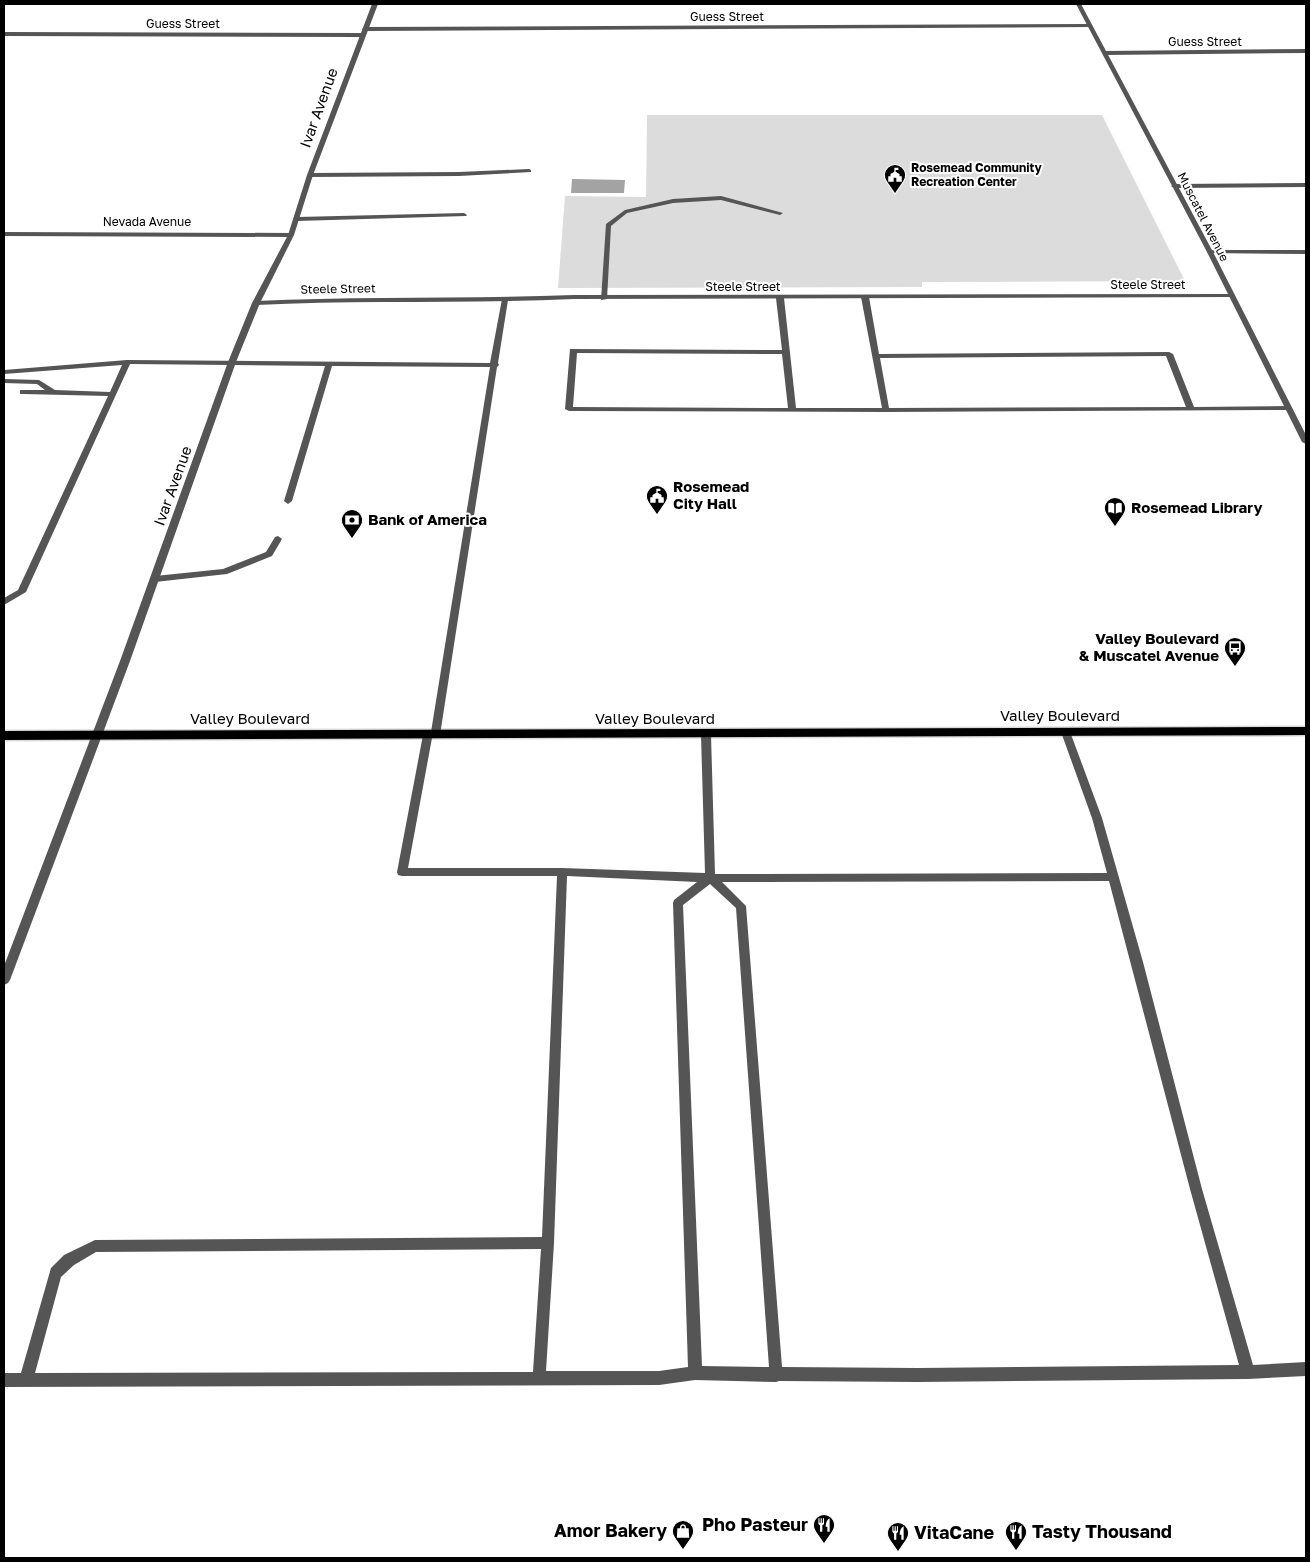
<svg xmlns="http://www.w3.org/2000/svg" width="1310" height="1562" font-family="'Golos Text',sans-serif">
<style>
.green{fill:#dcdcdc}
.water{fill:#a3a3a3}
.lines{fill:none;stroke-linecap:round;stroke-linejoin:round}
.primary-casing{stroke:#dbdbdb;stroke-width:3}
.service{fill:#555;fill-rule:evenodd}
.minor{fill:#555;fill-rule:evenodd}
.tertiary{fill:#555;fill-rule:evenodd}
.primary{fill:#000;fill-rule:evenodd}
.labels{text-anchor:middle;stroke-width:4;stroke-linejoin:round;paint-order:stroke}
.far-street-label{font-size:12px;fill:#000;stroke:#fff}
.far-poi-label{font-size:12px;font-weight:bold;fill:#000;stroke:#fff;text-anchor:start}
.street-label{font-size:15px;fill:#000;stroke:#fff}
.poi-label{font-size:15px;font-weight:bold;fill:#000;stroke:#fff;text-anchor:start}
.near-poi-label{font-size:18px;font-weight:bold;fill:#000;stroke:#fff;text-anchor:end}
</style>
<rect width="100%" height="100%" fill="#fff"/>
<path class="green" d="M 647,115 L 1102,115 L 1185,281 L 922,282 L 922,287 L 558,288 L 565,196 L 646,197 Z"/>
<path class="water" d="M 572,179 L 625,180 L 624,193 L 571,193 Z"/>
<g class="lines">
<g class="primary-casing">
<path id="primary" d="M 1306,727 L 1306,735 L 4,740 L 4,731 Z"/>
</g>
<path class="service" d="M 529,169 L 531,170 L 531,172 L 459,176 L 310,177 L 307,175 L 310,173 L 459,172 Z
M 721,196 L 783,213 L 780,215 L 721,200 L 673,203 L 627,213 L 611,226 L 607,299 L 601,300 L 606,224 L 625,210 L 673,199 Z
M 464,213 L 467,215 L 466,216 L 297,221 L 294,219 L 297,217 Z
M 1210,250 L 1306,250 L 1306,254 L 1208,253 L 1207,252 Z
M 865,295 L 869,297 L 879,354 L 1169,352 L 1173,354 L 1194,407 L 1288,406 L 1292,408 L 1288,410 L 886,412 L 569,411 L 565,409 L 570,349 L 782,350 L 776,298 L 780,296 L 784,298 L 796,408 L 882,408 L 861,297 ZM 577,353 L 782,354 L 788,408 L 573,407 ZM 1166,356 L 1186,407 L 889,408 L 880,358 Z
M 502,299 L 508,300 L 498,363 L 499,365 L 497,367 L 440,735 L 438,738 L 432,738 L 408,868 L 562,868 L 705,873 L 701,735 L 706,731 L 711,735 L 715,874 L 1107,873 L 1092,818 L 1061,732 L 1063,729 L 1069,729 L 1102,818 L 1143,962 L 1202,1189 L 1253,1365 L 1306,1362 L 1306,1376 L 1248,1379 L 918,1382 L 779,1381 L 776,1382 L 695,1380 L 659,1385 L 4,1387 L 4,1373 L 21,1373 L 51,1268 L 64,1255 L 95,1240 L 542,1237 L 557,876 L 402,876 L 398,875 L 397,872 L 423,735 L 425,732 L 431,732 L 490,367 L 332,366 L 292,501 L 288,504 L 284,501 L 325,366 L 130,364 L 26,592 L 4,605 L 4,598 L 18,590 L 108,396 L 23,394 L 20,394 L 20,390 L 45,390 L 37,384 L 4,383 L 4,379 L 39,380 L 55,390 L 110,392 L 122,365 L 4,374 L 4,370 L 127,360 L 490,363 ZM 567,876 L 697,882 L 674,900 L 673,903 L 688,1367 L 659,1371 L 546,1371 L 554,1243 ZM 1109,881 L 1190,1189 L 1239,1365 L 918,1368 L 782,1367 L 746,906 L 722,882 ZM 710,884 L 736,908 L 769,1367 L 702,1366 L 683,905 ZM 541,1249 L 533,1372 L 35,1373 L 61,1277 L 74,1265 L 96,1252 Z
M 278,536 L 282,539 L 272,556 L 227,574 L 155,582 L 151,579 L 155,576 L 223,569 L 266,552 L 275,537 Z"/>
<path class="minor" d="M 1089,24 L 1092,26 L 1091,27 L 365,31 L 362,29 L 365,27 Z
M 4,32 L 362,33 L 365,35 L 362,37 L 4,36 Z
M 1306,49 L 1306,53 L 1105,55 L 1102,53 L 1105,51 Z
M 1306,183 L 1306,187 L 1174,188 L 1171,186 L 1174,184 Z
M 4,232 L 291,233 L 294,235 L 291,237 L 4,236 Z
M 1231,294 L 1235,296 L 1233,297 L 574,299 C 468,304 362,300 256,305 L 252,303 L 256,301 C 362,296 468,299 574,295 Z"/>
<path class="tertiary" d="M 372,4 L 378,4 L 313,175 L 294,235 L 260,303 L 236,362 L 130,661 L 10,980 L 8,983 L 4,985 L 4,966 L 120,661 L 228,362 L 252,303 L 288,235 L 307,175 Z
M 1076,4 L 1081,4 L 1213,252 L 1306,435 L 1306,444 L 1302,442 L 1207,252 Z"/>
<use href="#primary" class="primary"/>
</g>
<defs>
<g id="civic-pin" transform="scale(1.125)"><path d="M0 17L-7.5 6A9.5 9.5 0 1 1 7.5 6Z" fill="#000" stroke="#fff"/><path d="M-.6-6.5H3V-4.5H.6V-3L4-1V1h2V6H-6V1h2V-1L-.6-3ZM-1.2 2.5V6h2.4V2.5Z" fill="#fff"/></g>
<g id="library-pin" transform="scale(1.125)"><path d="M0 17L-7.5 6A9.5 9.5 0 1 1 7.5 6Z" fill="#000" stroke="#fff"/><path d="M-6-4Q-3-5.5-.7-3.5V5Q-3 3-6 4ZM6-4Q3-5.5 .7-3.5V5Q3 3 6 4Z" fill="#fff"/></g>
<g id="bank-pin" transform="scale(1.125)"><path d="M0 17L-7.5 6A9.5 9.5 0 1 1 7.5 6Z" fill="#000" stroke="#fff"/><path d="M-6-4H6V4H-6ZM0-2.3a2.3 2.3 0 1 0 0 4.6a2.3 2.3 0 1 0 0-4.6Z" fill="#fff"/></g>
<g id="bus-pin" transform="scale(1.125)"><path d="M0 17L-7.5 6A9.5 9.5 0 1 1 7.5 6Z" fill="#000" stroke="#fff"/><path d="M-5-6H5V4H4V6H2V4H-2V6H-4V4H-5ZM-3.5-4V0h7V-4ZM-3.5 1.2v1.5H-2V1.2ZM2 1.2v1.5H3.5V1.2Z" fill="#fff"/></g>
<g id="restaurant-pin" transform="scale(1.125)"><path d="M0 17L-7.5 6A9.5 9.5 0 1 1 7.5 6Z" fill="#000" stroke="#fff"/><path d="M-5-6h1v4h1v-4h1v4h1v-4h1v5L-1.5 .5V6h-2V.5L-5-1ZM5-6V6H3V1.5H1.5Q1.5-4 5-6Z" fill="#fff"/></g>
<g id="shop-pin" transform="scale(1.125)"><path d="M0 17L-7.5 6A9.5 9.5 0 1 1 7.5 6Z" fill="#000" stroke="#fff"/><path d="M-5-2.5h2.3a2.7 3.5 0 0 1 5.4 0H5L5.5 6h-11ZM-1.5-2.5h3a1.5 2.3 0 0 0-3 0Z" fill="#fff"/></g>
</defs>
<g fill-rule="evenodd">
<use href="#civic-pin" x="895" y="175"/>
<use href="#civic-pin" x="657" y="496"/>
<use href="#library-pin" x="1115" y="508"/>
<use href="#bank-pin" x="352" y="520"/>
<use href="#bus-pin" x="1235" y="648"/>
<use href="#restaurant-pin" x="824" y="1525"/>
<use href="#shop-pin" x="683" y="1531"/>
<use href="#restaurant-pin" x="1016" y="1532"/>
<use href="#restaurant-pin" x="898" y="1533"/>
</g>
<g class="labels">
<g class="far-street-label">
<text x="727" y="21">Guess Street</text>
<text x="183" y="28">Guess Street</text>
<text x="1205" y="46">Guess Street</text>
<text transform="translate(1203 217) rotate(63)" y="4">Muscatel Avenue</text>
<text x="147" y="226">Nevada Avenue</text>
<text x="1148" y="289">Steele Street</text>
<text x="743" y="291">Steele Street</text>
<text transform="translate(338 289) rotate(-1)" y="4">Steele Street</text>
</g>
<g class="far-poi-label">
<text x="911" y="172">Rosemead Community<tspan x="911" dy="14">Recreation Center</tspan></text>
</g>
<g class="street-label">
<text transform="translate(319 108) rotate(-70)" y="5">Ivar Avenue</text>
<text transform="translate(173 486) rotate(-70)" y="5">Ivar Avenue</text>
<text x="1060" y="721">Valley Boulevard</text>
<text x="250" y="724">Valley Boulevard</text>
<text x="655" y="724">Valley Boulevard</text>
</g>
<g class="poi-label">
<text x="673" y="492">Rosemead<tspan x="673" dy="17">City Hall</tspan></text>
<text x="1131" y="513">Rosemead Library</text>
<text x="368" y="525">Bank of America</text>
<text x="1219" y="644" text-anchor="end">Valley Boulevard<tspan x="1219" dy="17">&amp; Muscatel Avenue</tspan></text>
</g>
<g class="near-poi-label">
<text x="808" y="1531">Pho Pasteur</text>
<text x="667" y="1537">Amor Bakery</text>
<text x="1032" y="1538" text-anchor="start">Tasty Thousand</text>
<text x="914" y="1539" text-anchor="start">VitaCane</text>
</g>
</g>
<rect width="1310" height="1562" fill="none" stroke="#000000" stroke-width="10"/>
</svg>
